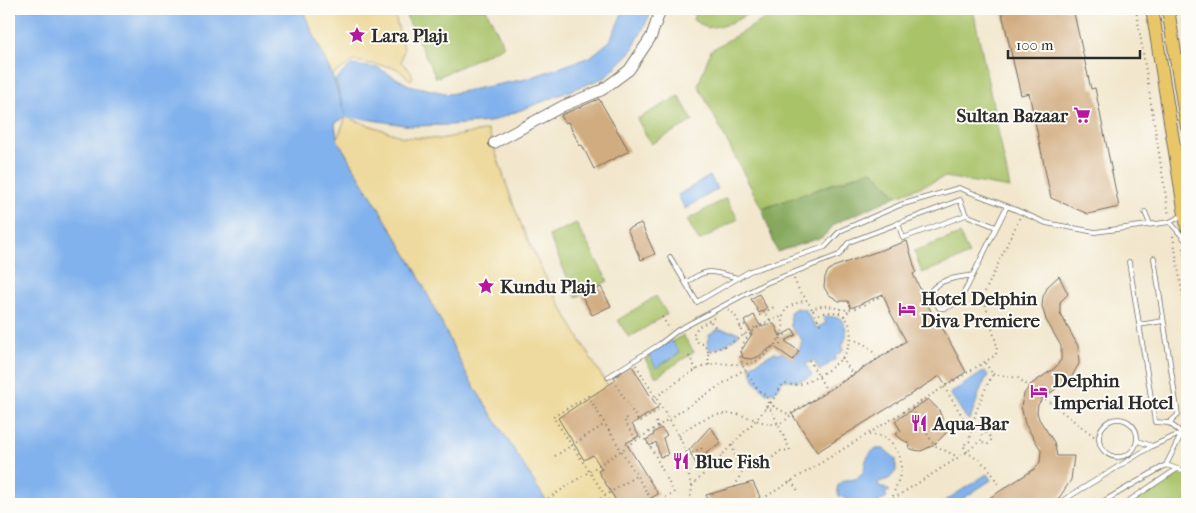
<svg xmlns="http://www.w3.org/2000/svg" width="1196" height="513" font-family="'IM FELL French Canon',serif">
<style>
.green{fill:#a9c369;stroke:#6a774a}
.forest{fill:#86a95d;stroke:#586a44}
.sand{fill:#eeda9e;stroke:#8c8264}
.water{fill:#82b2ed;stroke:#566e8c}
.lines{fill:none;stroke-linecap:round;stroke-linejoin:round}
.stream{stroke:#82b2ed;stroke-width:2.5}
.building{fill:#d1ac80}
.service-casing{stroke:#716d64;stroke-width:5.5}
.tertiary-casing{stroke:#716d64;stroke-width:12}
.primary-casing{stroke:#716d64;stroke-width:14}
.path{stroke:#716d64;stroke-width:2;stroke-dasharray:1 4;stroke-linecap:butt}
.service{stroke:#fff;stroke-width:4}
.tertiary{stroke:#fff;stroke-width:10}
.primary{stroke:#e9c769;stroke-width:12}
.labels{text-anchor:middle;stroke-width:4;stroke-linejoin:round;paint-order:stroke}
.poi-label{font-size:19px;font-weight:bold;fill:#2b2b2b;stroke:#fdfcf7;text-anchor:start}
</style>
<rect width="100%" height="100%" fill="#fdfcf7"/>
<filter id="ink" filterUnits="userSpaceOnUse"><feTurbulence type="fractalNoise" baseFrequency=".02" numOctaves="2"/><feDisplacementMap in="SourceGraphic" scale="10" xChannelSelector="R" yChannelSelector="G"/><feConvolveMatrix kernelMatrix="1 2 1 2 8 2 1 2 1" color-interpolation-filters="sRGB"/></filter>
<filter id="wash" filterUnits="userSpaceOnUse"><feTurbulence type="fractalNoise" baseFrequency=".0096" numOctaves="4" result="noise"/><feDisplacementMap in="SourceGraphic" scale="20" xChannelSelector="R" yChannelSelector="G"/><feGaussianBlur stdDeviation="1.12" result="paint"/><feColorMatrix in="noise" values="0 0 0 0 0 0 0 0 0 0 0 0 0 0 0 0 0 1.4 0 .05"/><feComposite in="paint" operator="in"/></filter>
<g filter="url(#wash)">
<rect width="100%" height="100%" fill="#f2e7cd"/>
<path class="green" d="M 403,9 L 486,9 L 504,46 L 436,78 Z
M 696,9 L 756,9 L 730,24 L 707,28 L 693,20 Z
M 782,9 L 973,9 L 1010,188 L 945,177 L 897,196 L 872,170 L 762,209 L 698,85 L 711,50 Z
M 679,96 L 693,121 L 651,144 L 637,119 Z
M 726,198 L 738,219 L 699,241 L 687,220 Z
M 576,223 L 608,281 L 576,297 L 549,236 Z
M 960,234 L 969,255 L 922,273 L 914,251 Z
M 656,296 L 667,314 L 629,338 L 618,320 Z
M 683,335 L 694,352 L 656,377 L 645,359 Z
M 1178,473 L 1187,476 L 1187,504 L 1127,504 Z"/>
<path class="forest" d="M 872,170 L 897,196 L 836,223 L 823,237 L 777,252 L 762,209 Z"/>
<path class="sand" d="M 302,9 L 393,9 L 404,49 L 401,62 L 410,71 L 413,77 L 411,80 L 396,68 L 354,61 L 332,75 Z
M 346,117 L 403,137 L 439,139 L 488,130 C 501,166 511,203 527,238 C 558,308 599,372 640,437 L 620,450 L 652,502 L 655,502 L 656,504 L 548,504 L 468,377 L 414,267 L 337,139 Z"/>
<path class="water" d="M 9,9 L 302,9 L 332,75 L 346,117 L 335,123 L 337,139 L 414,267 L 468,377 L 548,504 L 9,504 Z
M 624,9 L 653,9 L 631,52 L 606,77 L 490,122 L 449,125 L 411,126 L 346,116 L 335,80 L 351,65 L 378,68 L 409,85 L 449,94 L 526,79 L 590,57 L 610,41 Z
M 710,176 L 718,189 L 685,209 L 678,195 Z
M 796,308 L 802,309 L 804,308 L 816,328 L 826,323 L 823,317 L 827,316 L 840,318 C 848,327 848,336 842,346 L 843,351 L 835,356 L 836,359 L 819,371 L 814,360 L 806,364 L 812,376 L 799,381 L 783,380 L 775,392 L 766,393 L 754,380 L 750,366 L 775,352 L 779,354 L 781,352 L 793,360 L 799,351 L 802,340 L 791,327 L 790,312 Z
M 719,329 L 737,332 L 739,335 L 727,344 L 710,351 L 707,342 L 710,334 Z
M 671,340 L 680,353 L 656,368 L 649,354 Z
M 985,371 L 988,375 L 981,388 L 970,420 L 967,419 L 950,393 Z
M 875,449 L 884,449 L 896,459 L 896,471 L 889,479 L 879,482 L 878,485 L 890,491 L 885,493 L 887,497 L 878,502 L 880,504 L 860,504 L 839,496 L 837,488 C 844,474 851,484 860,476 C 869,467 860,461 875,449 Z
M 987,474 L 991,480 L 955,504 L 940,504 Z"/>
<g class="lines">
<path class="stream" d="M 346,117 L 368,118"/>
</g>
<g id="blocks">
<path class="building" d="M 1001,9 L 1073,9 L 1091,89 L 1095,88 L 1119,207 L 1088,214 L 1051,198 L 1029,93 L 1021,95 Z
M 599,99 L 629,151 L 594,169 L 582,145 L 580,146 L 568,122 L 565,123 L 561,115 Z
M 641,223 L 655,254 L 641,260 L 627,229 Z
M 907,241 L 916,272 L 913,274 L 939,328 L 942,327 L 966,372 L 946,385 L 940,376 L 817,452 L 792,414 L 906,341 L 890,312 L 883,294 L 851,308 L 848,301 L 839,301 L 828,294 L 824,287 L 825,277 L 828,271 L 833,267 Z
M 1059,276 L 1068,294 L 1060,302 L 1060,313 L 1078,346 L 1079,364 L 1071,378 L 1042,399 L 1038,405 L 1037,412 L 1039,419 L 1054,442 L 1057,456 L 1074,456 L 1071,480 L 1059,498 L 1049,504 L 980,504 L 1036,468 L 1040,462 L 1041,450 L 1025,424 L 1021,406 L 1024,394 L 1030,385 L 1055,368 L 1061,360 L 1061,346 L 1046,320 L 1042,306 L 1043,297 L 1048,286 Z
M 601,287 L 611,306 L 592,315 L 582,296 Z
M 759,294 L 767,308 L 759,313 L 751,299 Z
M 754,315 L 761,327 L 771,323 L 775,325 L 780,336 L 793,329 L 796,335 L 785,341 L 799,351 L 793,360 L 773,346 L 758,357 L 751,359 L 743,358 L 741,351 L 752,334 L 744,321 Z
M 632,366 L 658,408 L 632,424 L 639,436 L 626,443 L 658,494 L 641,504 L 618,504 L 598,471 L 602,469 L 593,455 L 584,460 L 558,418 L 616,380 L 614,377 Z
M 928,399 L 939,410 L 942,419 L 941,425 L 948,428 L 945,434 L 934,445 L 921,451 L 914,450 L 909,448 L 910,444 L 901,439 L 896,434 L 901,431 L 895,421 Z
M 710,427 L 713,430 L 721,444 L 706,452 L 708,457 L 696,464 L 689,450 Z
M 661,428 L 667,435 L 663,438 L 668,455 L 660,457 L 656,442 L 650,446 L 646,440 L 654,435 L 653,433 Z
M 753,482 L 760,497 L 749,504 L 710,504 L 706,495 Z"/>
</g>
</g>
<g filter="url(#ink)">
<use href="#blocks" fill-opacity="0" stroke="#716d64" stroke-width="1"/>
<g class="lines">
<g class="service-casing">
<path id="service" d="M 1145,212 L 1150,224
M 1170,222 L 1187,242
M 898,223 L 903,238 L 966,215
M 670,257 L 697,302 L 750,271 L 825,247 L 840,231 L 900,205 L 959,188 L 1007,206
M 1154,258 L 1178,415 L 1169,423
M 973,275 C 966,289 958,310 939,308 L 931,291 C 940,278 958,278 973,275 L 1007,206 L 1046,223 L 1095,232 L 1170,222 L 1183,215
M 686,283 C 709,266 712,272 738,278
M 1139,325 L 1163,321
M 608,377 L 660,344 L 678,330 L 766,283 L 839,255 L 849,242 L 960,200 L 966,215 L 996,227
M1099 438a19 19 0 1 1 38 0a19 19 0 1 1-38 0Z
M 1138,441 L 1152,446
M 1166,465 L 1187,472
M 1057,504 L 1152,446 L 1182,433 L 1187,439
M 1099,504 L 1166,465 L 1182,433 L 1169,423 L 1155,422 L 1129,262
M 1124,504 L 1177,469"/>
</g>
<g class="tertiary-casing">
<path id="tertiary" d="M 494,143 L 563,106 L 602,90 L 629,70 L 651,37 L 661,9"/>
</g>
<g class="primary-casing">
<path id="primary" d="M 1152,9 L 1187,227
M 1168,9 L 1187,128"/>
</g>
<path class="path" d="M 1136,9 L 1169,216
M 1181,9 L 1187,47
M 1173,236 L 1187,322
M 1183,248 L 1187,277
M 794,279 L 799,290 L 807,300
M 728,310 C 739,315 739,327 745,336
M 813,310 L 821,326
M 763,311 L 770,320
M 844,316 L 851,309
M 662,317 L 670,330
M 755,318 L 774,307
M 711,322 L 718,330
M 740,328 L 746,324
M 851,339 C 865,343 870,347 878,359
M 780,344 L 781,333 L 787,336
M 708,352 L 704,344 C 698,344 693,339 694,333 L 698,327 L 714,318
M 689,356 L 697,371
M 842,358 L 853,375
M 809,360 L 827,391
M 985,363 L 993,374 C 982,394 972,418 970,441 L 963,445 L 967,452 L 988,467 L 998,484
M 636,365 L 679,436 L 688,455 L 689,478 L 692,486 L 691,496 L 695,504
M 709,365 L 708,352 C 727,347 742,336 757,326 L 758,328
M 993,374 L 1018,378 L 1099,440
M 616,385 L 639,422 L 662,408
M 944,387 L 971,430
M 656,397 C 672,386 689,371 708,365 C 726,360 745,370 761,358 C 769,352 782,339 783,328 C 784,324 782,320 783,316 C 786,305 797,303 807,300 L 812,309 C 832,300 836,313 851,309 C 862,307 873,300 883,295
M766.5 406a3.5 3.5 0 1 1 7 0a3.5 3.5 0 1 1-7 0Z
M 768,403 L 767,396 C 758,391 754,385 749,376 C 744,369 739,360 741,350 C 745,333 766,319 782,317
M 771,403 L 783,384 C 787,384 791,385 795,385 C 809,384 833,368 842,358 C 852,347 856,320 839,313 C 831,311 823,313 816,315
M 773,406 L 788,414 L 792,413 L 906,341
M 912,408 L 934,445 L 958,457
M 627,418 L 624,420 L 637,441
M 656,422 L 661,431
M 869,435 C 872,435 877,435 880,436 C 895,441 904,459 900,474 C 898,484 892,493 892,504
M 679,436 C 695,421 713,412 735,414 C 755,416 777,436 792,413
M 732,445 L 741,473 L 765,464 L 780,451 L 790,450 L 771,409
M 688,455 L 701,448 L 710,468
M 555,456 L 605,424
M 683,462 L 688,461
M 791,481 L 798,491
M 692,486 L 756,420 L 767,407
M 735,487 L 741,473
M 540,504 L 745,369
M 592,504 L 636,476
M 611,504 L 553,417 L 588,396 L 654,504 L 674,493 L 653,451 L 643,437
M 754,504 L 996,355 L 997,346 L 983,296 L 1020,217
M 885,504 L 967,452 L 981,440 L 982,434 L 986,433 L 991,437 L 991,441 L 988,444 L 984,444 L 981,440"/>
<use href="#service" class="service"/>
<use href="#tertiary" class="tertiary"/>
<use href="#primary" class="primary"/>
</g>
</g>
<defs>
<g id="sight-bare" transform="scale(1.35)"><path d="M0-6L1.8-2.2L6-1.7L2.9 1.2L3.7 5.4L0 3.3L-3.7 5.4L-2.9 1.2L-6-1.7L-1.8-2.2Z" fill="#b5179e" stroke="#fdfcf7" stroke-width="2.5" paint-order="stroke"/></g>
<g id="supermarket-bare" transform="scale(1.35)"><path d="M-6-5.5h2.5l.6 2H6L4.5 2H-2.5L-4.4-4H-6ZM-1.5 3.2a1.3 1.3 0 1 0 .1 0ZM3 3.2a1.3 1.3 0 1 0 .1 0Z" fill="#b5179e" stroke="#fdfcf7" stroke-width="2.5" paint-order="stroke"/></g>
<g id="hotel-bare" transform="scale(1.35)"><path d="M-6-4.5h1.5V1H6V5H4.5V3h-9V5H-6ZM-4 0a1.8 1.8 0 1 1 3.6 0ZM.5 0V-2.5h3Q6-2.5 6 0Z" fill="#b5179e" stroke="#fdfcf7" stroke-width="2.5" paint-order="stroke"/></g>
<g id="restaurant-bare" transform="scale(1.35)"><path d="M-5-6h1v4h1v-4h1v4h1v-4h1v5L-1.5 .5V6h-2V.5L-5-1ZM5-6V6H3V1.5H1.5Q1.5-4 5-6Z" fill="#b5179e" stroke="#fdfcf7" stroke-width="2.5" paint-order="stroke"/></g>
</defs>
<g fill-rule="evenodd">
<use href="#sight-bare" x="357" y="35"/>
<use href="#supermarket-bare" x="1082" y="115"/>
<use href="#sight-bare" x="486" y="286"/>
<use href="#hotel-bare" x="907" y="309"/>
<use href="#hotel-bare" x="1039" y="391"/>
<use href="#restaurant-bare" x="919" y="423"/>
<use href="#restaurant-bare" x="681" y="461"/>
</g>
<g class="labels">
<g class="poi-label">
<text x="371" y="42">Lara Plajı</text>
<text x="1068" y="122" text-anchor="end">Sultan Bazaar</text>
<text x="500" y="293">Kundu Plajı</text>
<text x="921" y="305">Hotel Delphin<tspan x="921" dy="22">Diva Premiere</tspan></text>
<text x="1053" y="387">Delphin<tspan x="1053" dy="22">Imperial Hotel</tspan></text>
<text x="933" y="430">Aqua-Bar</text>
<text x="695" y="468">Blue Fish</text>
</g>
</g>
<rect width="1196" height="513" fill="none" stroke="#fdfcf7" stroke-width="30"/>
<path d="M1008 50v8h132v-8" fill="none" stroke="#2b2b2b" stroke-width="2.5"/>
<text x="1016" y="50" font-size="15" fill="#2b2b2b" stroke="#fdfcf7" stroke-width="4" paint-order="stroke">100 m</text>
</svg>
